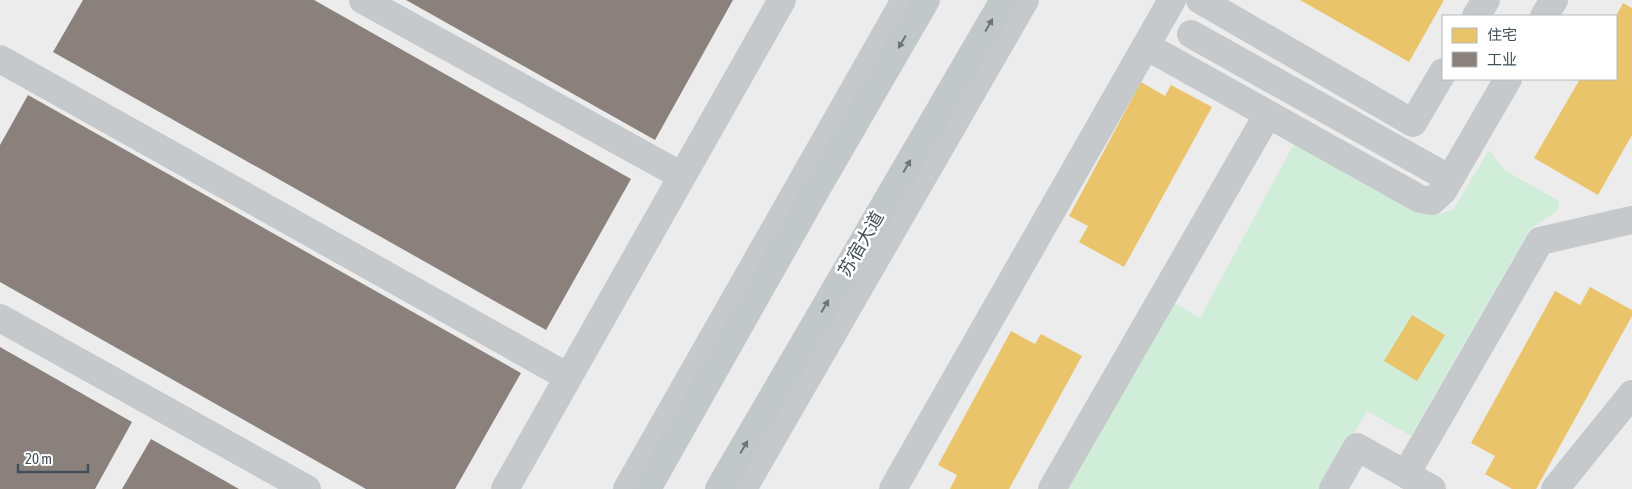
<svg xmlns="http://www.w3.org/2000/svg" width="1632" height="489" font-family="'Asap Condensed','Noto Sans SC',sans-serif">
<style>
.green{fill:#d0edd9}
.homes{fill:#e9c46a}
.industry{fill:#8a817c}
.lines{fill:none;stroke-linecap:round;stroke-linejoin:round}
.minor{stroke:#c6c9cb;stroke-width:28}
.major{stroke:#c2c7c9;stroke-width:28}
.oneway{fill:#6a747b}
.labels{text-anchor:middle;stroke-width:5;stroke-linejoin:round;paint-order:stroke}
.street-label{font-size:18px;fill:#445059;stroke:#fff}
</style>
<rect width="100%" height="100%" fill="#edecec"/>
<path class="green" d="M 1296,140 L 1432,215 L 1453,210 L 1489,150 L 1504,170 L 1559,201 L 1557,211 L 1530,229 L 1411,436 L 1367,411 L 1321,489 L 1065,489 L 1173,302 L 1200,318 Z"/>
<path class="homes" d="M 1300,0 L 1444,0 L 1409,62 Z
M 1623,3 L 1632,8 L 1632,135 L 1598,195 L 1534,158 L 1580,79 L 1616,79 L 1616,16 Z
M 1141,82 L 1165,96 L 1171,85 L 1212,107 L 1124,267 L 1079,242 L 1088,226 L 1069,216 Z
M 1590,287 L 1632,310 L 1632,316 L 1536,489 L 1512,489 L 1485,474 L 1495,456 L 1471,443 L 1555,291 L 1580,305 Z
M 1412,315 L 1445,335 L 1417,381 L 1384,361 Z
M 1011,331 L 1035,344 L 1041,334 L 1082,356 L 1009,489 L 950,489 L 957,475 L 938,465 Z"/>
<path class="industry" d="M 83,0 L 314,0 L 631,179 L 546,330 L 53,52 Z
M 406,0 L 733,0 L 655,140 Z
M 28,95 L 521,373 L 455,489 L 366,489 L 0,282 L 0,145 Z
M 0,347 L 132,422 L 95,489 L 0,489 Z
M 151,439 L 239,489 L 122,489 Z"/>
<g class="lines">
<path class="minor" d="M 363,0 L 682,176
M 1200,0 L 1413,123 L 1443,72
M 1476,16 L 1486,0
M 1544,16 L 1554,0
M 1191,34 L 1450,179
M 1146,46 L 1420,199 L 1432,201 L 1443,191 L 1508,79
M 0,59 L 568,377
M 0,318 L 307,489
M 1406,474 L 1540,241 L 1632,220
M 505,489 L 782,0
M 627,489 L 905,0
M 743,489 L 1025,0
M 893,489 L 1172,0
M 1052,489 L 1268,114
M 1333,489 L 1357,447 L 1432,489
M 1555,489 L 1632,394"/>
<path class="major" d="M 647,489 L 817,188 L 926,0
M 719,489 L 1004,0"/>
</g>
<defs><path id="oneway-solid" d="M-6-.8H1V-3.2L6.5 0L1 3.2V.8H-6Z" transform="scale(1.25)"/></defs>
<g class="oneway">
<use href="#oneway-solid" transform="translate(989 25) rotate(-60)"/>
<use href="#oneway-solid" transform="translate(902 42) rotate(120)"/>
<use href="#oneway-solid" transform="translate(907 166) rotate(-60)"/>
<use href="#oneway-solid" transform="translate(825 306) rotate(-60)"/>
<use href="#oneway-solid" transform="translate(744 447) rotate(-60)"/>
</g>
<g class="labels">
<g class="street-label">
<text transform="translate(861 244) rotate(-60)" y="6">苏宿大道</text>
</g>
</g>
<rect x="1442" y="15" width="175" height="65" fill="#ffffff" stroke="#b4b9bd"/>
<rect x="1452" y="28" width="25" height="15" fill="#e9c46a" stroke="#b4b9bd"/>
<text x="1487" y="40" font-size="15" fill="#445059">住宅</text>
<rect x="1452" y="52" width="25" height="15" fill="#8a817c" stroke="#b4b9bd"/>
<text x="1487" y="65" font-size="15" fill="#445059">工业</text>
<path d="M18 464v8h70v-8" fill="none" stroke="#445059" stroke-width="2.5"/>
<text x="25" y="464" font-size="15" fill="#445059" stroke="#ffffff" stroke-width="4" paint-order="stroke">20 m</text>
</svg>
